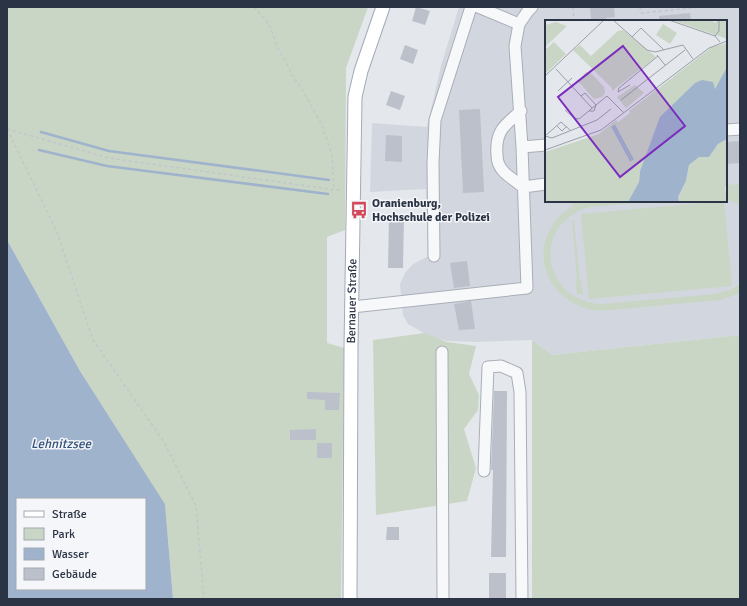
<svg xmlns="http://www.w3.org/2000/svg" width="747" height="606" font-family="Signika,sans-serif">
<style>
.built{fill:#d2d6de;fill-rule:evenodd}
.green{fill:#c9d6c5}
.water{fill:#9fb4cc;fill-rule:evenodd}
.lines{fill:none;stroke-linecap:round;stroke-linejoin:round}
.stream{stroke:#9fb4cc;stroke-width:2.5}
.building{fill:#bbc0ca}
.minor-casing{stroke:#a9aeb7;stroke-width:13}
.major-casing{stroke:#a3abb8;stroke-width:15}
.path{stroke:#c2c5cb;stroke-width:1.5;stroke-dasharray:3 3;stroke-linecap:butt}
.minor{stroke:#f7f8fa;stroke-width:11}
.major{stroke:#fff;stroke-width:13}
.labels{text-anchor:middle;stroke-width:3;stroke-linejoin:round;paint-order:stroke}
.poi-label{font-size:12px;font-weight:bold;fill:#2b3445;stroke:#f4f6f9;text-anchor:start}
.street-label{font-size:12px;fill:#2b3445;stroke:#f4f6f9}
.water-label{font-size:13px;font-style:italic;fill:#34527a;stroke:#f4f6f9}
.inset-river{fill:none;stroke:#9fb4cc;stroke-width:2}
.inset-road{fill:none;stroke:#9a9fa9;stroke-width:1}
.view{fill:#7b2cbf;fill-opacity:0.15;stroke:#7b2cbf;stroke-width:2}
.inset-edge{fill:none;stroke:#2b3445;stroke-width:2}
</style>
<rect width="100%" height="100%" fill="#e4e7ec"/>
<path class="built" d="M 459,7 L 740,7 L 740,335 L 552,355 L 532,340 L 476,342 L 447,341 L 427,335 L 408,324 L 403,315 L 400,284 L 405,273 L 413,264 L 429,256 L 426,189 L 370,192 L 372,123 L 427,127 L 441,66 ZM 546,21 L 726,21 L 726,201 L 546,201 Z"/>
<path class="green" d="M 7,7 L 368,7 L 346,68 L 345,230 L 327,237 L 327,343 L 344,348 L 341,599 L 173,599 L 165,504 L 80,371 L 7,240 Z
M 740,184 L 740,205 L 726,199 L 726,185 Z
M 572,201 L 657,201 L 590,207 C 532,223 540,299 600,304 L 715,294 L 730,290 L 740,284 L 740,293 L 721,300 L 599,311 C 541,304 523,238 572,206 Z
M 724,201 L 732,286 L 589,299 L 581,214 Z
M 572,220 L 574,220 L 580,280 L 581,280 L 583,294 L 577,294 L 576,281 L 577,280 Z
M 425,333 L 447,342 L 476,346 L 469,374 L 479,395 L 478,410 L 464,429 L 476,468 L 467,501 L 376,515 L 373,340 Z
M 740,335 L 740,599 L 532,599 L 532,340 L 552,355 Z"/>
<path class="water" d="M 7,240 L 80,371 L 165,504 L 173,599 L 7,599 ZM 17,499 L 145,499 L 145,589 L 17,589 Z"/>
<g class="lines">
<path class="stream" d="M 41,132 L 109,151 L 329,180
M 39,150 L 107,166 L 328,194"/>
</g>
<path class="building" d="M 416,7 L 430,11 L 425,25 L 412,21 Z
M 590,7 L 614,7 L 615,17 L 606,18 L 606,21 L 595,21 L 595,19 L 591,19 Z
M 690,13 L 691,21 L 659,21 L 659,16 Z
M 405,45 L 418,50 L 413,64 L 400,59 Z
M 391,91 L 405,96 L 400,110 L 386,105 Z
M 480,109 L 484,192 L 463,193 L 459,110 Z
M 386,135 L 402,136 L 402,162 L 385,161 Z
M 740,141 L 740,163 L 726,164 L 726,142 Z
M 389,215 L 404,215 L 403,268 L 388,268 Z
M 467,261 L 470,286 L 454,288 L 450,263 Z
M 471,301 L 475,329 L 459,330 L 454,304 Z
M 494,391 L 507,391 L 506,557 L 491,557 L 493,470 L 491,470 Z
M 307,392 L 340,393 L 339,410 L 325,410 L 325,400 L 307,399 Z
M 316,429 L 316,440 L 290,440 L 290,430 Z
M 317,443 L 332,443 L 332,458 L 317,458 Z
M 387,527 L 399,527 L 399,540 L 386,540 Z
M 489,573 L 506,573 L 506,599 L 489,599 Z"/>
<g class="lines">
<g class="minor-casing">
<path id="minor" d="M 478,7 L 519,24
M 521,111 C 504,125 495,132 497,155 C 497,161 499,167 504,172 C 509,177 517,182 523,187 L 546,184
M 726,130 L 740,129
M 522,147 L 546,145
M 434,256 L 433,163 L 435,120 L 471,7
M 352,307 L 527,288 L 522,147 L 515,46 L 519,24 L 528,11 L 532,7
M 442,352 L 443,599
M 484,471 L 488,367 L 501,366 L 517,373 L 520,392 L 522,599"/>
</g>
<g class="major-casing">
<g id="major">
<path id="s1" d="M 350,599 L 351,347 L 355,97 L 361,71 L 383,7"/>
</g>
</g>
<path class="path" d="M 254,7 L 269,24 L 279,51 L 286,62 L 293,77 L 302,89 L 322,125 L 332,155 L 334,189
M 573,7 L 574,21
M 640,7 L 641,13 L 702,7
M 7,129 L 57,232 L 93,340 L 164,442 L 196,506 L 204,599
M 7,129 L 109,158 L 343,191"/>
<use href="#minor" class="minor"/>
<use href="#major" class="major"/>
</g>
<defs>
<g id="bus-bare" transform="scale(1.38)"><path d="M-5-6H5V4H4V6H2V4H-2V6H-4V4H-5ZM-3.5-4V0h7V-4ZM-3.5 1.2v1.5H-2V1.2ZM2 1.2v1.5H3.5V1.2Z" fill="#d1495b" stroke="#f4f6f9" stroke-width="2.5" paint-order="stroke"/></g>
</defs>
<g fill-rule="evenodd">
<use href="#bus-bare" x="359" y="210"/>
</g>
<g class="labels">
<g class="poi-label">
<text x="372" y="207">Oranienburg,<tspan x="372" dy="14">Hochschule der Polizei</tspan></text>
</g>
<g class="street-label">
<text dy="4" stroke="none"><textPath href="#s1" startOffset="298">Bernauer Straße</textPath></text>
</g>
<g class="water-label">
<text x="61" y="448">Lehnitzsee</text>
</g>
</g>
<g transform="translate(545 20)">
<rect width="182" height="182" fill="#e4e7ec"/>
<path d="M 127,0 L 165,0 L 171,3 L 171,0 L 182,0 L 182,19 ZM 11,2 L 22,6 L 0,27 L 0,5 ZM 118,4 L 132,13 L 125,24 L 111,15 ZM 78,10 L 111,37 L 67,71 L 67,68 L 28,30 L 35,25 L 46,36 L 73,11 ZM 9,22 L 21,34 L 1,53 L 0,30 ZM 182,23 L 182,47 L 173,66 L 170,69 L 168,66 L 150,63 L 138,76 L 108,117 L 95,151 L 94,162 L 83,182 L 1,182 L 0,132 L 54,114 L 71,100 L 73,102 L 85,93 L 84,91 L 167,27 ZM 41,52 L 47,54 L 59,67 L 60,73 L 57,77 L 49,79 L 33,61 ZM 90,65 L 99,73 L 81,88 L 72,77 ZM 182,119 L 182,163 L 180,168 L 182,182 L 134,182 L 133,177 L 141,161 L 144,145 L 154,137 L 164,137 L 173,124 Z" fill="#c9d6c5"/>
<path d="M 182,47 L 182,119 L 173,124 L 164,137 L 154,137 L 144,145 L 141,161 L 133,177 L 134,182 L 83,182 L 94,162 L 95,151 L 115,97 L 150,63 L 157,60 L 168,62 L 170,69 Z" fill="#9fb4cc"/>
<path class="inset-river" d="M 69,105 L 88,140M 67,106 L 86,141"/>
<path class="inset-road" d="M 68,0 L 102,30 L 110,32 L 138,25 L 148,39M 124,0 L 170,16 L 175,22M 170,16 L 174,11 L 174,0M 87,17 L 96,8 L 119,30M 112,35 L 120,45M 11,49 L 47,88M 0,56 L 59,0M 85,65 L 73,72 L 74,68 L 113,36M 13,71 L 27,58M 36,76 L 40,73 L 51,85 L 49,91 L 44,91M 76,80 L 140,30M 20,90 L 29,98 L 34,99 L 62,76 L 79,93M 12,106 L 17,111 L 22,106M 0,116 L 7,118 L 52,100 L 66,89M 0,116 L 16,102 L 25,110M 0,130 L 56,110 L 164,28 L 182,21"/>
<path class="view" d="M 78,26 L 140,106 L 75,157 L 13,77 Z"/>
<rect width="182" height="182" class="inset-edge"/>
</g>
<rect width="747" height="606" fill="none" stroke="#2b3445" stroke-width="16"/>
<rect x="16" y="498" width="130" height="92" fill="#f4f6f9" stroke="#a4a8b1"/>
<rect x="24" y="511" width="20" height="6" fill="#ffffff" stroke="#a4a8b1"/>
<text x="52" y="518" font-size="12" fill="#2b3445">Straße</text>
<rect x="24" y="528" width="20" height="12" fill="#c9d6c5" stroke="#a4a8b1"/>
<text x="52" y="538" font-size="12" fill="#2b3445">Park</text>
<rect x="24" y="548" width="20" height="12" fill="#9fb4cc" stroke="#a4a8b1"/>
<text x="52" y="558" font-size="12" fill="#2b3445">Wasser</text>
<rect x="24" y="568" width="20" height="12" fill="#bbc0ca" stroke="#a4a8b1"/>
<text x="52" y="578" font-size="12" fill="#2b3445">Gebäude</text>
</svg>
